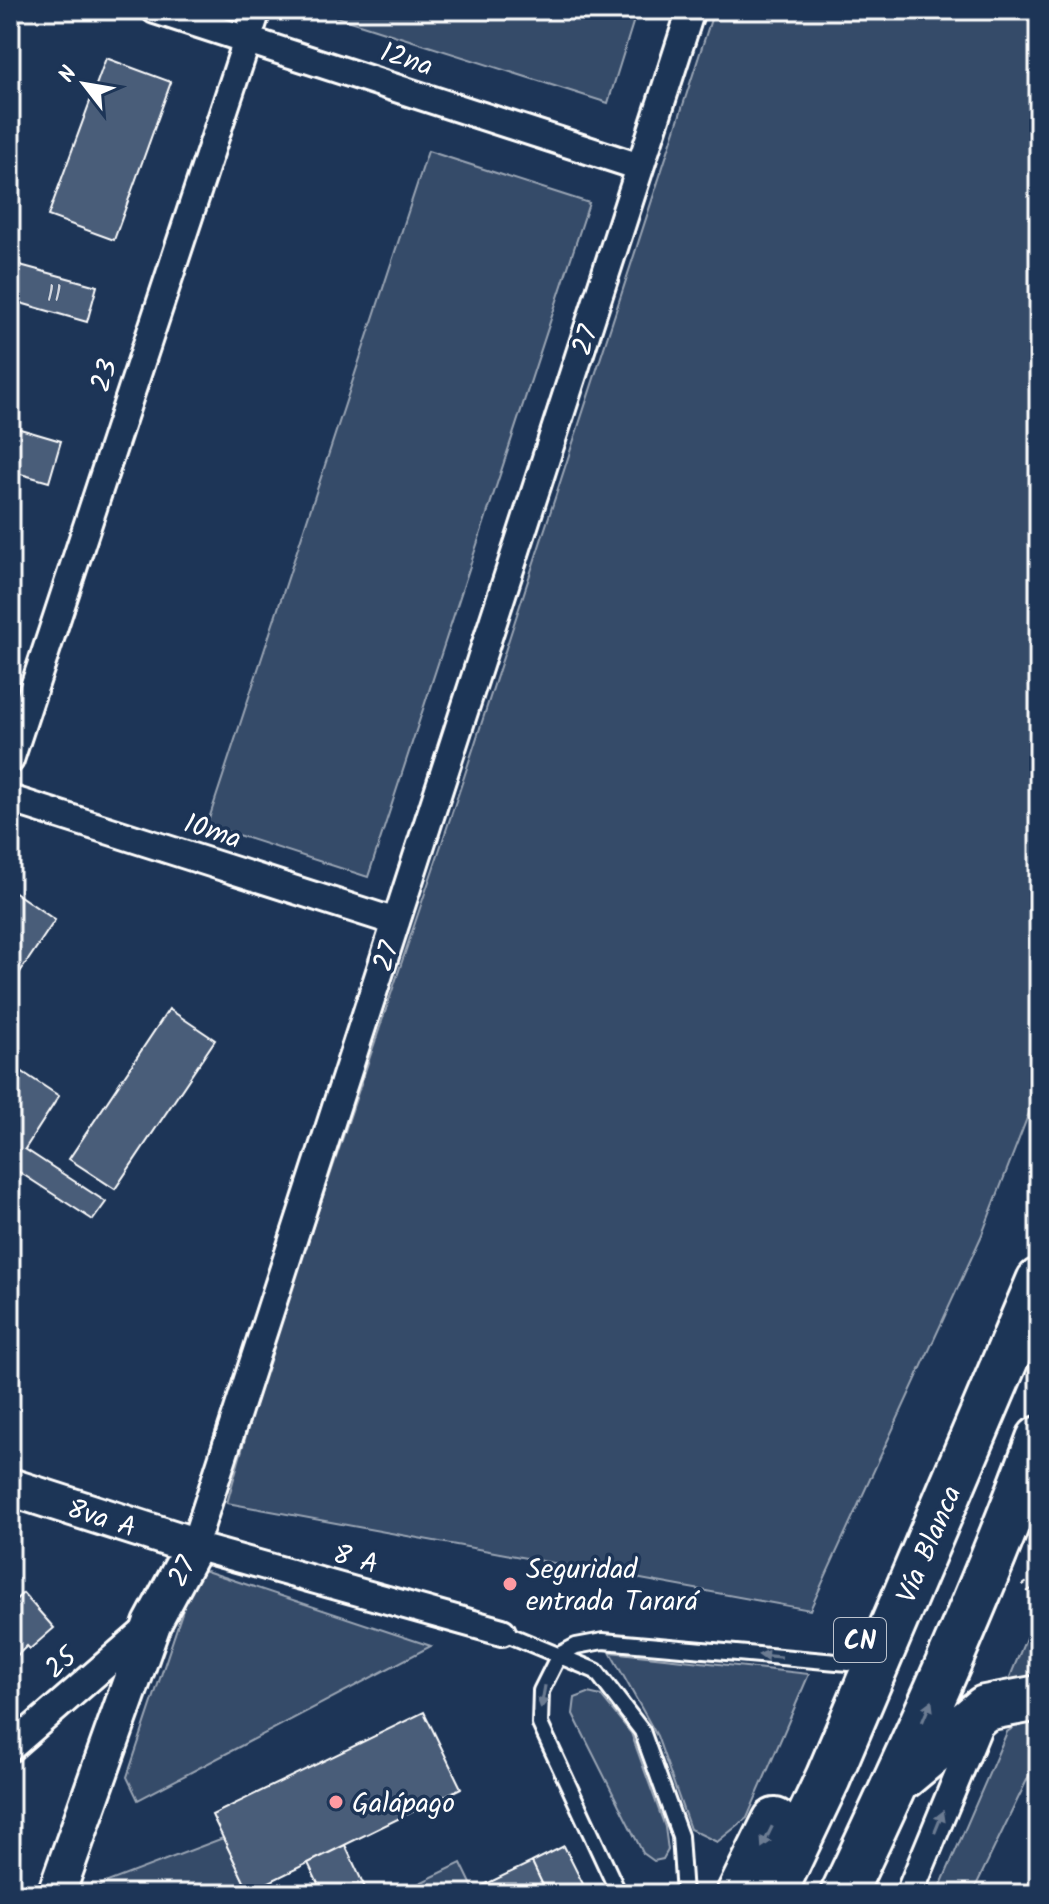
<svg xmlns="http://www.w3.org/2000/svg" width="1049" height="1904" font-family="Kalam,sans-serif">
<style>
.green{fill:#364b69;stroke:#9aa5b4;stroke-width:2}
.building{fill:#4a5d79;stroke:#fff;stroke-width:2}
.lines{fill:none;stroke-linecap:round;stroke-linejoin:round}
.lane-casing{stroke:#fff;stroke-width:20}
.street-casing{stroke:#fff;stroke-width:32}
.secondary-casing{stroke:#fff;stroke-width:42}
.highway-casing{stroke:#fff;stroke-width:50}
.path{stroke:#fff;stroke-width:5;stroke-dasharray:2 6;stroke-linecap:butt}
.lane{stroke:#1d3557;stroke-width:14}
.street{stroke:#1d3557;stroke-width:26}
.secondary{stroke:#1d3557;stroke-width:36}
.highway{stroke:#1d3557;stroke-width:44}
.oneway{fill:#6c7c92}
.poi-dot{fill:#ff9aa2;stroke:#1d3557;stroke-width:3}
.labels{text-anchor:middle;stroke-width:7;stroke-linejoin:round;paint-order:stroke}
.number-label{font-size:24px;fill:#d2d6de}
.shield{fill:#1d3557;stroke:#bbc2cd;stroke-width:2}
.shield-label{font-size:26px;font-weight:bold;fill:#fff}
.street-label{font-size:28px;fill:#fff;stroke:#1d3557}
.poi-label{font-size:28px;fill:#fff;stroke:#1d3557;text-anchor:start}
</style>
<rect width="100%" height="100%" fill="#1d3557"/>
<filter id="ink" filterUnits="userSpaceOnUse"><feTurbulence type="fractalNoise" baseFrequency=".0125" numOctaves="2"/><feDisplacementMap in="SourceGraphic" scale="16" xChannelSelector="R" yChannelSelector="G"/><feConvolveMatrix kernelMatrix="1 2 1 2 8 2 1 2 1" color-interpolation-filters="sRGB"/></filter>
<g filter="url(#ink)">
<path class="green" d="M 315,10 L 637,10 L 608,103 Z
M 714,10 L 1039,10 L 1039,1087 L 981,1237 L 810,1610 L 227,1503 L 262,1378 L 464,777 Z
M 428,151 L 589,203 L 368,877 L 207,825 Z
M 197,1568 L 431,1646 L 138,1800 L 127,1777 Z
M 1031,1626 L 1039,1634 L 1039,1677 L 1007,1684 Z
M 610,1652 L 809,1674 L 747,1818 L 717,1842 L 690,1829 L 657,1736 Z
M 588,1693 L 601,1696 L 631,1733 L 665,1827 L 668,1850 L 663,1859 L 654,1861 L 643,1853 L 573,1714 L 575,1698 Z
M 1039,1709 L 1039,1755 L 972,1894 L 937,1894 L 1007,1732 Z
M 223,1838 L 250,1894 L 92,1894 L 102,1884 Z
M 461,1863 L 476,1894 L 397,1894 Z"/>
<path class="building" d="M 106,58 L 171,82 L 114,240 L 48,216 Z
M 20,265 L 97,286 L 87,322 L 10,300 Z
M 10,426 L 61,441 L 49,482 L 10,471 Z
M 10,889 L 55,920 L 10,987 Z
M 169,1009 L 215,1040 L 115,1189 L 69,1159 Z
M 15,1067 L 59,1096 L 25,1149 L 106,1202 L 93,1220 L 10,1166 L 10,1074 Z
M 23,1593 L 54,1628 L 30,1649 L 27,1646 L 10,1662 L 10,1605 Z
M 424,1712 L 461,1788 L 249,1892 L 212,1815 Z
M 345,1845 L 368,1894 L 323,1894 L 308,1863 Z
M 564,1846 L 587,1892 L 583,1894 L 547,1894 L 532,1862 Z
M 532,1862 L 547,1894 L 488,1894 L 484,1885 Z"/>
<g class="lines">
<g class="lane-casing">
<path id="lane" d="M 502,1632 L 596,1671 L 642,1731 L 680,1836 L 684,1894
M 619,1894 L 540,1724 L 541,1691 L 559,1655 L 576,1646 L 603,1641 L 848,1663"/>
</g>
<g class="street-casing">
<path id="street" d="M 155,10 L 640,167
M 10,760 L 257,10
M 10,799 L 396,922
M 502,1632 L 194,1546 L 691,10
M 10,1748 L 149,1627
M 909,1894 L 981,1720"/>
</g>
<g class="secondary-casing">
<path id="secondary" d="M 10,1487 L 194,1546 L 152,1624 L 56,1894"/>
</g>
<g class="highway-casing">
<path id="highway" d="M 904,1776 L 985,1708 L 1039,1698
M 739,1894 L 775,1821
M 773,1894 L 828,1778 L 1039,1281
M 843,1894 C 914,1745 982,1594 1039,1439"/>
</g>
<path class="path" d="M 1024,1583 L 1039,1605"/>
<use href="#lane" class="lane"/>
<use href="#street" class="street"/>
<use href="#secondary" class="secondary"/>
<use href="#highway" class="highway"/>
</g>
<defs><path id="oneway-solid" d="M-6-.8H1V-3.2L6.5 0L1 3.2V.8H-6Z" transform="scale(2)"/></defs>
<g class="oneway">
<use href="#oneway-solid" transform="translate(770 1656) rotate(-175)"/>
<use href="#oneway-solid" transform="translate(543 1697) rotate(100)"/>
<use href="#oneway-solid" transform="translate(927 1711) rotate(-67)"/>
<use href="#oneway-solid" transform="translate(939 1822) rotate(-68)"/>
<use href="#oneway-solid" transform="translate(767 1837) rotate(116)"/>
</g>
</g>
<g class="poi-dot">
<circle cx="510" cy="1584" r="8"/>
<circle cx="336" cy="1802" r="8"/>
</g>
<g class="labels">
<g class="number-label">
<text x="54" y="301">11</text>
</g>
<rect class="shield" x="834" y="1618" width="52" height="44" rx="6"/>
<g class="shield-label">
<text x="860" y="1649">CN</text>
</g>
<g class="street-label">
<text transform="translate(407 58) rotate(18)" y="10">12na</text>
<text transform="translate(584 340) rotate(-72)" y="10">27</text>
<text transform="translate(103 375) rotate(-72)" y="10">23</text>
<text transform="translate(213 830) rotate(18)" y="10">10ma</text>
<text transform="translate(385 956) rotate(-72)" y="10">27</text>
<text transform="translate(102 1517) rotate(18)" y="10">8va A</text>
<text transform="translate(928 1544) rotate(-67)" y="10">Vía Blanca</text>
<text transform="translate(356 1558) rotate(16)" y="10">8 A</text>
<text transform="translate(181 1571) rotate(-62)" y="10">27</text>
<text transform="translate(60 1662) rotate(-41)" y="10">25</text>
</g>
<g class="poi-label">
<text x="526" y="1578">Seguridad<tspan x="526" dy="32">entrada Tarará</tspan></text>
<text x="352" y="1812">Galápago</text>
</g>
</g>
<rect width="1049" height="1904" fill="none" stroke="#1d3557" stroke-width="40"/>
<rect x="20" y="20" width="1009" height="1864" fill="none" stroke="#fff" stroke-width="3" filter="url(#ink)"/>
<g transform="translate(84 84) rotate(301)" stroke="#1d3557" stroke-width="6" paint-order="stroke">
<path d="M0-6L14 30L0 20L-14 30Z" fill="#ffffff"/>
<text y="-12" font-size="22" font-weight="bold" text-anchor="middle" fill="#ffffff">N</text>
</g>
</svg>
